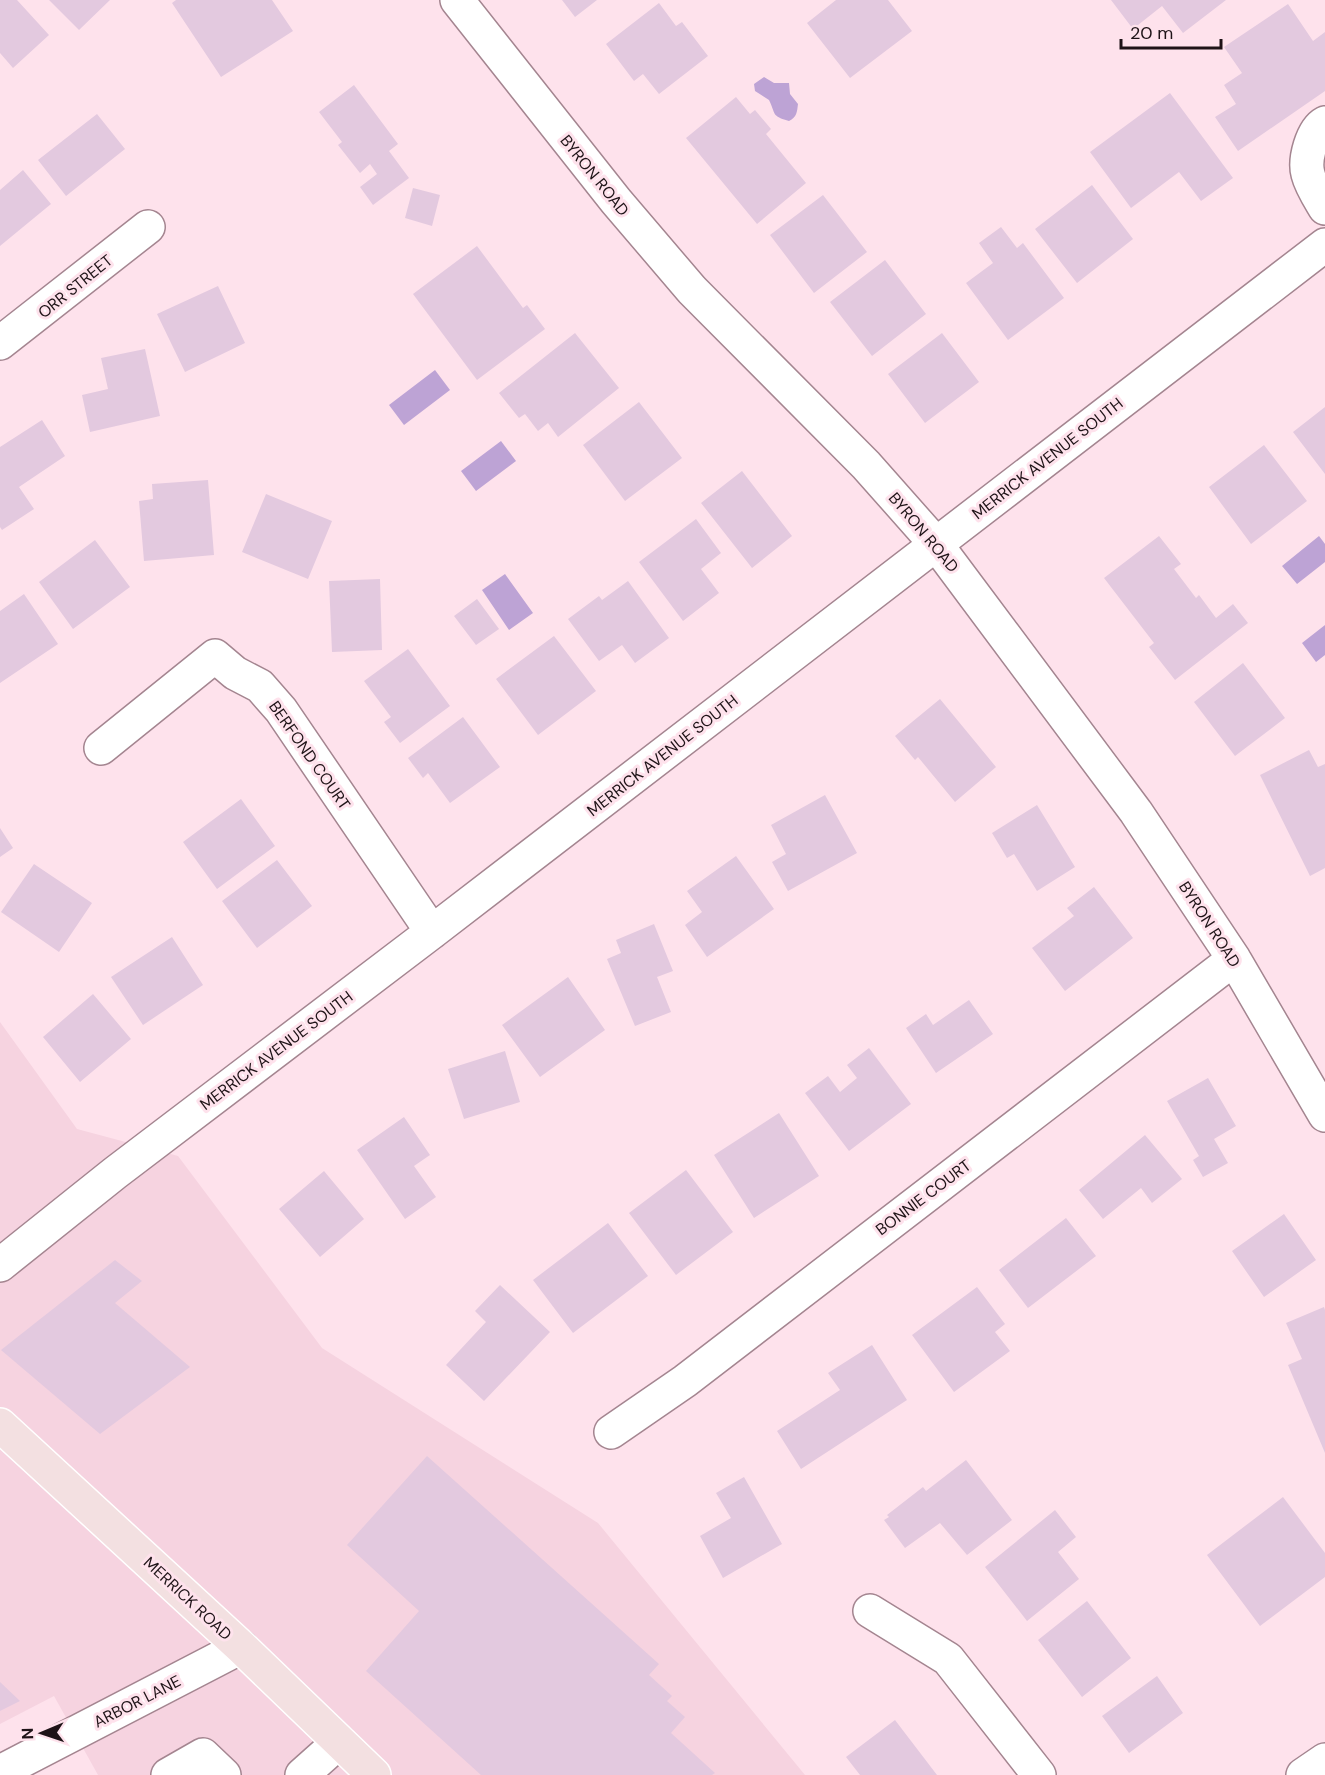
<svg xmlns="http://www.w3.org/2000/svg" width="1325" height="1775" font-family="'DM Sans',sans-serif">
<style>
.built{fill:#f6d3e0}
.water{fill:#bda3d5}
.building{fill:#e3c9df}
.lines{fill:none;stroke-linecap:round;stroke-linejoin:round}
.minor-casing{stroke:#a48590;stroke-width:36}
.major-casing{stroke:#fff;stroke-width:36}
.minor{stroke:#fff;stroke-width:33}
.major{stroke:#f3e0e1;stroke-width:33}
.labels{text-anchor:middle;stroke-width:6;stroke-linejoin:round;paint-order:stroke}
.street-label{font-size:16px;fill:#1e1317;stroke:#fee2ec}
</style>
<rect width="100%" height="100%" fill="#fee2ec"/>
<path class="built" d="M 0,1022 L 77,1129 L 178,1156 L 322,1348 L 598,1523 L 805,1775 L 98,1775 L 54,1696 L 0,1724 Z"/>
<path class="water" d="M 764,77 L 774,83 L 789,83 L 790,94 L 798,104 C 797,112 797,117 789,121 C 771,116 776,114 769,100 L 755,91 L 754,84 Z
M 435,370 L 450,390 L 404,425 L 389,405 Z
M 501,441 L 516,461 L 476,491 L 461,471 Z
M 1319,536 L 1325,544 L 1325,562 L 1297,584 L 1282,566 Z
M 505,574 L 533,613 L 509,630 L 482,590 Z
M 1325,625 L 1325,655 L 1316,662 L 1302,643 Z"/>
<path class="building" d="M 0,0 L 17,0 L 49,35 L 13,68 L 0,53 Z
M 49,0 L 110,0 L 79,30 Z
M 176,0 L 272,0 L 293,31 L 221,77 L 172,3 Z
M 562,0 L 597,0 L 575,17 Z
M 836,0 L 888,0 L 912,31 L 850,78 L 807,23 Z
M 1111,0 L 1226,0 L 1183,33 L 1162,6 L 1133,29 Z
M 659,3 L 676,26 L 682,22 L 708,56 L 659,94 L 643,74 L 634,81 L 606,44 Z
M 1288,4 L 1313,41 L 1325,32 L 1325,91 L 1238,151 L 1215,117 L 1236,104 L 1224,85 L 1242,73 L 1224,47 Z
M 354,85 L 398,144 L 389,151 L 409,178 L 373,205 L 360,187 L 377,174 L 370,164 L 360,173 L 338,145 L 342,142 L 319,112 Z
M 1170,93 L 1233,178 L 1201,201 L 1179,172 L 1131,208 L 1090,152 Z
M 736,97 L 750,114 L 755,110 L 771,129 L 766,134 L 806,183 L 757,224 L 686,138 Z
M 97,114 L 125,149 L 66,196 L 38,160 Z
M 23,170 L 51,204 L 0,246 L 0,190 Z
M 1092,185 L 1133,239 L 1077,283 L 1035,229 Z
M 413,188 L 440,195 L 432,226 L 405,218 Z
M 823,195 L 867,252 L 814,293 L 770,235 Z
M 1001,227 L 1017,248 L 1023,243 L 1064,298 L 1008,340 L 966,283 L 993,263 L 979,243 Z
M 477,246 L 523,308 L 527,305 L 545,329 L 477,380 L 413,294 Z
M 885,260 L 926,314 L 872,356 L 830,302 Z
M 218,286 L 245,343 L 185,372 L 157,314 Z
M 575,333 L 619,388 L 558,437 L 548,423 L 538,431 L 525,414 L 519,418 L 499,393 Z
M 942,333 L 979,382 L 925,423 L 888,374 Z
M 145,349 L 160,416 L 90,432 L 82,395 L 108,389 L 101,358 Z
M 639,402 L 682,458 L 625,501 L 583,445 Z
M 1325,407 L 1325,474 L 1293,432 Z
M 42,420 L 65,456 L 19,487 L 34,509 L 2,530 L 0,527 L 0,447 Z
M 1264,445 L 1307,501 L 1251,544 L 1209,487 Z
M 742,471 L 792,536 L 752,568 L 701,503 Z
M 208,480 L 214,555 L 144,561 L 139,501 L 153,499 L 152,484 Z
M 266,494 L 332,521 L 308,579 L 242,552 Z
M 696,519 L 721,553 L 701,569 L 719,593 L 683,621 L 639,562 Z
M 1159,536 L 1181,564 L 1174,569 L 1196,598 L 1199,595 L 1216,618 L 1233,604 L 1248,623 L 1175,680 L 1149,647 L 1154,643 L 1104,578 Z
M 95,540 L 130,587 L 73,629 L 39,582 Z
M 380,579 L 382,650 L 332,652 L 329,581 Z
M 628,581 L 669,638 L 635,663 L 622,645 L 599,661 L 568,619 L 599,596 L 602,600 Z
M 24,594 L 58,644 L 0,683 L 0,611 Z
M 477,599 L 499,629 L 476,645 L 454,616 Z
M 554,636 L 596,691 L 538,735 L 496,679 Z
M 408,649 L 450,706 L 400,743 L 384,722 L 391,717 L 364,681 Z
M 1243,663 L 1285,718 L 1235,756 L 1194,702 Z
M 940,699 L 996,767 L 955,802 L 918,757 L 915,760 L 895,736 Z
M 463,717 L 500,767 L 450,803 L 428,773 L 423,778 L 408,758 Z
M 1309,750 L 1318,767 L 1325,764 L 1325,868 L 1310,876 L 1260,775 Z
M 825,795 L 857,853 L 788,891 L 772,862 L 786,854 L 771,825 Z
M 241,799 L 275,846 L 217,889 L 183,842 Z
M 1037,805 L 1075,867 L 1037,891 L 1014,854 L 1007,858 L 992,833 Z
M 0,828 L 13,848 L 0,857 Z
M 736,856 L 774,909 L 707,957 L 685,925 L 702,912 L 687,891 Z
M 277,860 L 312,906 L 257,948 L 222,901 Z
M 34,864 L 92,903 L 59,952 L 1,912 Z
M 1094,887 L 1133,938 L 1065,991 L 1032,948 L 1074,916 L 1067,908 Z
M 654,924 L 673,971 L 657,977 L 671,1012 L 635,1026 L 607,959 L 621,953 L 616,940 Z
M 172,937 L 203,985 L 143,1025 L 111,977 Z
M 568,977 L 605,1030 L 540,1077 L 502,1025 Z
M 93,994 L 131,1039 L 80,1082 L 43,1037 Z
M 969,1000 L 993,1034 L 936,1073 L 906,1028 L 926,1014 L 933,1025 Z
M 869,1048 L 911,1104 L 849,1151 L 805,1093 L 828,1076 L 840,1092 L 857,1078 L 847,1065 Z
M 505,1051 L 520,1102 L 464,1119 L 448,1069 Z
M 1208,1078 L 1236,1126 L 1214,1139 L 1228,1163 L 1203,1177 L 1193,1160 L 1199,1156 L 1167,1101 Z
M 779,1113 L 819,1176 L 754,1218 L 714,1155 Z
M 404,1117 L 430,1155 L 414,1166 L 436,1197 L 405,1219 L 357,1150 Z
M 1145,1135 L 1182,1179 L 1152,1203 L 1141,1188 L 1103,1219 L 1079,1190 Z
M 686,1170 L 733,1232 L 676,1275 L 629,1213 Z
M 324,1171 L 364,1219 L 320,1257 L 279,1209 Z
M 1284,1214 L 1316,1260 L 1264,1297 L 1232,1251 Z
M 1066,1218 L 1096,1256 L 1028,1308 L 999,1270 Z
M 608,1223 L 648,1276 L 573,1333 L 533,1280 Z
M 115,1260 L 142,1281 L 115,1303 L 190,1367 L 100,1434 L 1,1350 Z
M 500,1285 L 550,1332 L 484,1401 L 446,1365 L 486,1322 L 475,1311 Z
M 977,1287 L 1005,1324 L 995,1332 L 1010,1351 L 954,1392 L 912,1335 Z
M 1324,1307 L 1325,1310 L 1325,1453 L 1288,1365 L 1302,1359 L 1286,1323 Z
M 872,1345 L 907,1400 L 801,1469 L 777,1431 L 840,1390 L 828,1373 Z
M 427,1456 L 659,1664 L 649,1675 L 672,1696 L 667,1701 L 685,1717 L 671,1733 L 715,1773 L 712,1775 L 481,1775 L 366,1671 L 419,1611 L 347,1545 Z
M 966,1460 L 1012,1520 L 967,1555 L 940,1523 L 905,1548 L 884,1520 L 889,1517 L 887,1515 L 923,1487 L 926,1491 Z
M 744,1477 L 782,1544 L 723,1578 L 700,1536 L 731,1518 L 716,1493 Z
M 1283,1497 L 1325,1553 L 1325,1577 L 1260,1626 L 1207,1555 Z
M 1055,1510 L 1076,1537 L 1058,1552 L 1079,1579 L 1027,1621 L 985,1567 Z
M 1087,1601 L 1131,1658 L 1082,1697 L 1038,1640 Z
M 1157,1676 L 1183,1713 L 1129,1753 L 1102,1716 Z
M 0,1682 L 20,1701 L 0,1711 Z
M 895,1720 L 937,1775 L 860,1775 L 846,1757 Z"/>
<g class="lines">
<g class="minor-casing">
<path id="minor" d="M 457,0 L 616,201 L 692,290 L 866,465 L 936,544 L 1136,812 L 1234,959 L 1325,1115
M 1325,123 C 1312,130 1304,160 1308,174 C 1311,186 1319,198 1325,208
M 0,343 L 148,227
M 101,748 L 215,656 L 235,673 L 260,686 L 281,710 L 432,932
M 0,1265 L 115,1173 L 432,932 L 1325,245
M 611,1432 L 685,1381 L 1234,959
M 870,1611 L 948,1659 L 1039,1775
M 0,1772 L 241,1647
M 168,1775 L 203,1755 L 224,1775
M 302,1775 L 339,1742
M 1303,1775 L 1325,1760"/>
</g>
<g class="major-casing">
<path id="major" d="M 0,1425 L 241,1647 L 374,1775"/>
</g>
<use href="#minor" class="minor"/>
<use href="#major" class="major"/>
</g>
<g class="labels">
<g class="street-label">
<text transform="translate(595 175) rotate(51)" y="6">BYRON ROAD</text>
<text transform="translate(75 286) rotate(-39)" y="6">ORR STREET</text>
<text transform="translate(1047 458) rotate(-38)" y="6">MERRICK AVENUE SOUTH</text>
<text transform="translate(924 532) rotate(50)" y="6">BYRON ROAD</text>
<text transform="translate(310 755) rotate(55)" y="6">BERFOND COURT</text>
<text transform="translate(662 755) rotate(-38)" y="6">MERRICK AVENUE SOUTH</text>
<text transform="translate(1210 924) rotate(57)" y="6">BYRON ROAD</text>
<text transform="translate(276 1050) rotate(-37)" y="6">MERRICK AVENUE SOUTH</text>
<text transform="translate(923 1197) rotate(-37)" y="6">BONNIE COURT</text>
<text transform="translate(188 1598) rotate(43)" y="6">MERRICK ROAD</text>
<text transform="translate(137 1701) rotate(-27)" y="6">ARBOR LANE</text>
</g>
</g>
<g transform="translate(42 1733) rotate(268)" stroke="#fee2ec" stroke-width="4.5" paint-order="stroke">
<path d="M0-4.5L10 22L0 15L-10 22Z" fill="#1e1317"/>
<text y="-9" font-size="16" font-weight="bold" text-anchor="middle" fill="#1e1317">N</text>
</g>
<path d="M1121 39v9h100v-9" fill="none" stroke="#1e1317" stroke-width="3"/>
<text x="1130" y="39" font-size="18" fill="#1e1317" stroke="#fee2ec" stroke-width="4.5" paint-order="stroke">20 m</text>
</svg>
